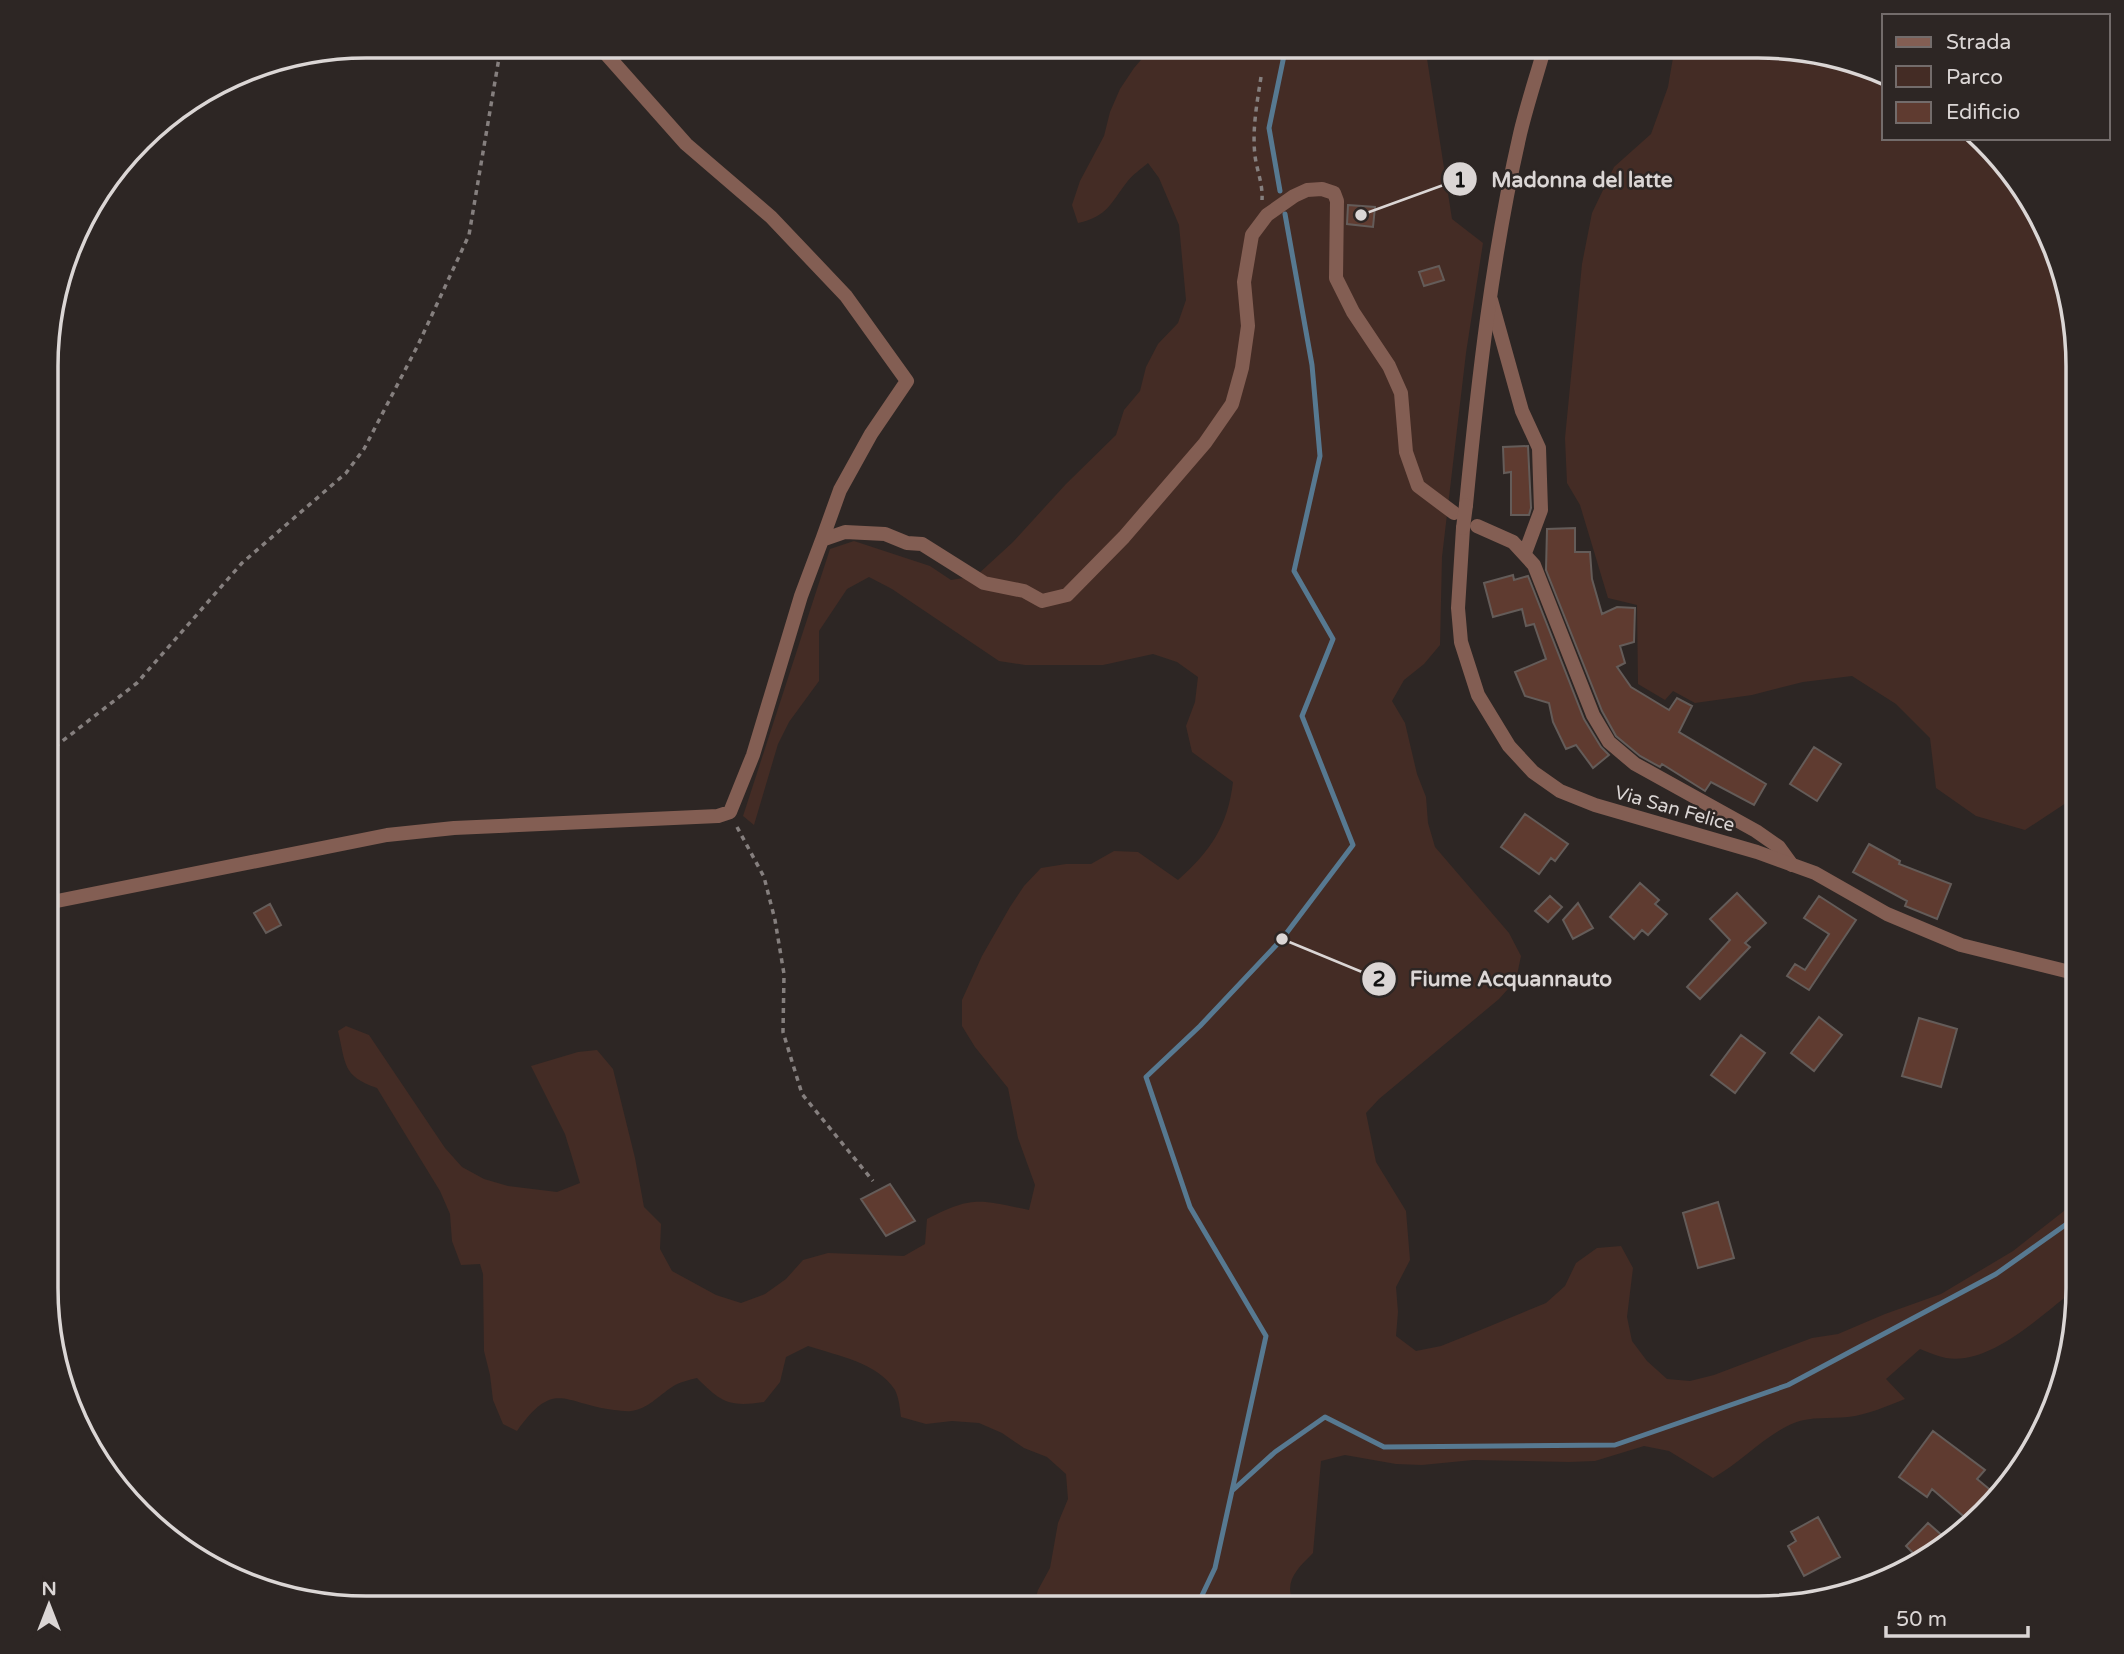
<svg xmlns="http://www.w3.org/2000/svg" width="2124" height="1654" font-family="'Varela Round',sans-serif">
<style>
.green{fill:#442c25}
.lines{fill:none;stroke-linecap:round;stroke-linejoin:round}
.stream{stroke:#577991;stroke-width:5}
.building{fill:#5f3b30;stroke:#645c59;stroke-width:2}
.path{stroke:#857f7e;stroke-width:3.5;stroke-dasharray:5 5;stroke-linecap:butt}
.service{stroke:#835e53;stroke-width:10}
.minor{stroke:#835e53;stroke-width:14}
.tertiary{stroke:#835e53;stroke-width:14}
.tertiary-bridge{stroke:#835e53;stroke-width:14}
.labels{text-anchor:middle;stroke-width:5;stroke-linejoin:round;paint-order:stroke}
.street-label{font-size:19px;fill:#dbd6d5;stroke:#2d2624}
.rim{fill:none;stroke:#dbd6d5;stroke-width:3.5}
.leader{fill:none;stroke:#dbd6d5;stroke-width:2.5}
.callout-dot{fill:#dbd6d5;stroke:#2d2624;stroke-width:2.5}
.mark-label{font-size:21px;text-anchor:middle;font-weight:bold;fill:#111}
.callout-label{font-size:21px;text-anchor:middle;font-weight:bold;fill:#dbd6d5;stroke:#2d2624;stroke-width:5;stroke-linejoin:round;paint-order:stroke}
</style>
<rect width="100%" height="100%" fill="#2d2624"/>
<path class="green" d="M 1153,46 L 1425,46 L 1452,219 L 1483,243 L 1466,353 L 1442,557 L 1440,645 L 1424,664 L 1404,680 L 1392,701 L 1405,723 L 1417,774 L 1426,797 L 1428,823 L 1435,847 L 1509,933 L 1521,956 L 1516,980 L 1499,999 L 1379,1099 L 1366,1113 L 1376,1162 L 1406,1211 L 1410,1260 L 1396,1287 L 1398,1312 L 1396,1336 L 1416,1351 L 1441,1346 L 1466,1336 L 1546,1303 L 1565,1286 L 1576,1263 L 1597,1248 L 1621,1246 L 1633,1268 L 1627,1317 L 1632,1341 L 1647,1361 L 1667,1379 L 1690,1381 L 1714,1375 L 1812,1338 L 1838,1334 L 1885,1314 L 1941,1294 L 2013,1251 L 2078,1200 L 2078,1287 C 2045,1312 1991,1366 1946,1358 C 1937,1356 1928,1352 1920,1349 L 1886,1379 L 1905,1399 C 1887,1406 1867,1415 1848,1417 C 1830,1419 1811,1416 1794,1423 C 1765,1435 1742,1462 1713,1478 L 1669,1451 L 1644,1446 L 1595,1461 L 1569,1462 L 1473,1460 L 1422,1465 L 1396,1464 L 1345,1455 L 1321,1461 L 1313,1553 C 1295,1571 1282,1583 1296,1608 L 1033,1608 L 1038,1590 L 1050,1568 L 1058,1523 L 1068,1499 L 1066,1474 L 1047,1457 L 1024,1448 L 1002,1433 L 979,1423 L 952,1421 L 926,1424 L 901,1417 C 900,1409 899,1398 895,1390 C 877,1362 838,1356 808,1346 L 786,1357 L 780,1382 L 764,1402 C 729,1407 722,1403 697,1378 C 689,1380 679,1382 672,1387 C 658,1396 648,1409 631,1411 C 626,1412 619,1410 614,1410 C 563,1404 555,1378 517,1431 L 503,1424 L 493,1400 L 490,1375 L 484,1351 L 483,1274 L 480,1264 L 461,1265 L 452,1241 L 450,1214 L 440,1191 L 377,1088 C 342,1076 346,1064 338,1031 L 346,1026 L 369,1035 L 445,1148 L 462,1167 L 484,1179 L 508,1186 L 557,1192 L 580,1183 L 565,1134 L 531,1066 L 578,1052 L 597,1050 L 613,1069 L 635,1158 L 644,1207 L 661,1224 L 660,1249 L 672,1271 L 716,1295 L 741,1303 L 765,1294 L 786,1279 L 803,1260 L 828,1253 L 904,1256 L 925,1244 L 927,1219 C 973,1195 980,1200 1029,1210 L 1035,1185 L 1018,1138 L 1008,1088 L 975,1047 L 962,1026 L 962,1000 L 982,956 L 1010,907 L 1024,886 L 1041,868 L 1066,864 L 1091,864 L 1114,851 L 1138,852 L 1178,880 C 1211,851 1228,825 1233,782 L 1192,752 L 1186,726 L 1195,702 L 1198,677 L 1177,662 L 1153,654 L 1103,665 L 1025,665 L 999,661 L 892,589 L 869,577 L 847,589 L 819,631 L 819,681 L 789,722 L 778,744 L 754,825 L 743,816 L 830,549 L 854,541 L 930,566 L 951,580 L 976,576 L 1013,542 L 1066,484 L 1116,435 L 1124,410 L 1140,391 L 1146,367 L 1158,344 L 1178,323 L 1186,300 L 1179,225 L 1159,178 L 1148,163 C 1141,169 1132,175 1127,182 C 1110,204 1108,216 1078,223 L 1072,205 L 1080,181 L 1104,136 L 1110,112 L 1120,89 L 1134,68 Z
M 1675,46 L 1779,46 L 1881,70 L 1884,72 L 1884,138 L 1980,138 L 2046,224 L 2078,365 L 2078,777 L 2066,803 L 2025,830 L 1976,816 L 1936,788 L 1930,738 L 1896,704 L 1852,676 L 1803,682 L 1752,695 L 1695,703 L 1673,691 L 1665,700 L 1638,684 L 1637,605 L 1608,598 L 1580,505 L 1567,483 L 1565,438 L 1582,264 L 1592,213 L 1614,167 L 1651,134 L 1668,87 Z"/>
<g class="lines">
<path class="stream" d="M 1280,191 L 1269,128 L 1286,46
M 1233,1490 L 1275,1452 L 1325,1417 L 1384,1447 L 1615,1445 L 1788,1385 L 1996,1274 L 2078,1216
M 1196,1608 L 1215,1568 L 1266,1336 L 1190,1207 L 1146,1077 L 1200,1026 L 1282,939 L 1353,845 L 1302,716 L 1333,639 L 1294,571 L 1320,456 L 1312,365 L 1285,214"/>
</g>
<path class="building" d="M 1348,205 L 1375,207 L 1373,227 L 1347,224 Z
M 1439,266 L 1444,280 L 1424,286 L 1419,272 Z
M 1528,446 L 1531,508 L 1529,515 L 1511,515 L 1511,472 L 1504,473 L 1503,447 Z
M 1575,528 L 1575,552 L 1590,552 L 1592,579 L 1602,614 L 1617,607 L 1635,608 L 1634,642 L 1620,646 L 1625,663 L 1617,667 L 1631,687 L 1669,710 L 1677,698 L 1692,706 L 1679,732 L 1766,784 L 1754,805 L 1711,782 L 1705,791 L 1662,764 L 1660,767 L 1640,756 L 1616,736 L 1602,711 L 1546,570 L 1547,529 Z
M 1513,575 L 1514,580 L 1528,576 L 1584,719 L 1601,747 L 1609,755 L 1593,768 L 1576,745 L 1566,749 L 1553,722 L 1549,703 L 1525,696 L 1515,672 L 1546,659 L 1534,624 L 1526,626 L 1522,609 L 1493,617 L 1484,583 Z
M 1814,747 L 1841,764 L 1817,801 L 1790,784 Z
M 1525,814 L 1568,844 L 1555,861 L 1551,858 L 1539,874 L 1501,847 Z
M 1869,844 L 1900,861 L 1899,864 L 1951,884 L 1937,919 L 1905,906 L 1907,901 L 1853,872 Z
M 1640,883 L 1659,900 L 1655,904 L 1667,914 L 1648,935 L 1642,930 L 1634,939 L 1610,917 Z
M 1737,893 L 1766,923 L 1745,943 L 1750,947 L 1700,999 L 1687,987 L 1730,940 L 1710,919 Z
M 1550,896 L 1562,907 L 1548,922 L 1535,911 Z
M 1819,896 L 1856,920 L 1809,990 L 1787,976 L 1795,964 L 1805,970 L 1829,934 L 1804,918 Z
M 1578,903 L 1593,928 L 1573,939 L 1563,920 Z
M 270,904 L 281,925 L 266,933 L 254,913 Z
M 1819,1017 L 1842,1035 L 1814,1071 L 1791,1053 Z
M 1919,1018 L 1957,1029 L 1941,1087 L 1902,1076 Z
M 1741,1035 L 1765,1053 L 1735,1093 L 1711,1075 Z
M 890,1184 L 915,1221 L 886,1236 L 861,1199 Z
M 1718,1202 L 1734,1258 L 1698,1268 L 1683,1213 Z
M 1933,1431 L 1985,1470 L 1977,1479 L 2000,1498 L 1969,1521 L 1932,1489 L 1927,1497 L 1899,1477 Z
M 1818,1517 L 1840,1557 L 1804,1576 L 1788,1546 L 1796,1541 L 1791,1532 Z
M 1928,1523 L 1945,1538 L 1918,1558 L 1906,1546 Z"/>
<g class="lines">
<path class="path" d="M 1261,77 C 1257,103 1252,129 1255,156 C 1257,171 1263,184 1262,200
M 47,753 L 137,683 L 242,563 L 346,473 L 364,449 L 418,345 L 469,235 L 501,46
M 737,827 L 764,877 L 775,920 L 784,974 L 783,1032 L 802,1094 L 873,1181"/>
<path class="service" d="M 1662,1608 L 1666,1605"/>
<path class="minor" d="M 599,46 L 686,144 L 771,217 L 846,296 L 907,381 L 871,434 L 840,490 L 822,540
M 1491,300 L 1522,411 L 1539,448 L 1541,510 L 1525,553
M 1477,526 L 1513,542 L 1534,565 L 1593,715 L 1609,742 L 1635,764 L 1756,831 L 1779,847 L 1792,865
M 47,903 L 387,835 L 454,828 L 718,816 L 730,812 L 753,755 L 801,596 L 822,540 L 845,532 L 885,534 L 907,543 L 922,544 L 984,583 L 1024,591 L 1042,601 L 1067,595 L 1124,537 L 1205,443 L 1232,404 L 1242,368 L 1248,326 L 1244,282 L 1252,235 L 1267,215 L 1294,196 L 1307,190 L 1322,189 L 1334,193 L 1337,201 L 1336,278 L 1353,312 L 1389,366 L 1401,393 L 1406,452 L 1418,486 L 1454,513"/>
<path class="tertiary" d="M 1466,505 C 1478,381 1492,256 1520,134 C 1527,104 1537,75 1545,46
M 1463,528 L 1458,608 L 1461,642 L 1478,695 L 1509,746 L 1533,772 L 1560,791 L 1595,805 L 1757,852 L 1815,873 L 1887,914 L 1961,945 L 2078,974"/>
<path class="tertiary-bridge" d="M 1463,528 L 1466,505"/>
</g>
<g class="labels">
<g class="street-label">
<text transform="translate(1675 808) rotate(16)" y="7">Via San Felice</text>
</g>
</g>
<path d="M0 0H2124V1654H0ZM366 58H1758A308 308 0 0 1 2066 366V1288A308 308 0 0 1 1758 1596H366A308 308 0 0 1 58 1288V366A308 308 0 0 1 366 58Z" fill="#2d2624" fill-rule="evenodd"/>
<path class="rim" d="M366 58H1758A308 308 0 0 1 2066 366V1288A308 308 0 0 1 1758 1596H366A308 308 0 0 1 58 1288V366A308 308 0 0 1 366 58Z"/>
<path class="leader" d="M1361 215L1460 179M1282 939L1379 979"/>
<g class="callout-dot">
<circle cx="1361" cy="215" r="7"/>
<circle cx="1282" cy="939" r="7"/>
<circle cx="1460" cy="179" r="18"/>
<circle cx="1379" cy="979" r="18"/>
</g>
<g class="mark-label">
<text x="1460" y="187">1</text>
<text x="1379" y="986">2</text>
</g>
<g class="callout-label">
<text x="1582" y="187">Madonna del latte</text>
<text x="1511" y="986">Fiume Acquannauto</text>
</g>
<rect x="1882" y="14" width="228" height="126" fill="#2d2624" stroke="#736c6b" stroke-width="2"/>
<rect x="1896" y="37" width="35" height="10" fill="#835e53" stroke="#736c6b" stroke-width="2"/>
<text x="1946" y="49" font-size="21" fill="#dbd6d5">Strada</text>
<rect x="1896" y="66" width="35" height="21" fill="#442c25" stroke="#736c6b" stroke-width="2"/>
<text x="1946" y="84" font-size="21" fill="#dbd6d5">Parco</text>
<rect x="1896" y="102" width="35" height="21" fill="#5f3b30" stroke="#736c6b" stroke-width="2"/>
<text x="1946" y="119" font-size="21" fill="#dbd6d5">Edificio</text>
<g transform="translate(49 1605)" stroke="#2d2624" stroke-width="5" paint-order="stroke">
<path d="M0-5L12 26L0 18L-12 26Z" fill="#dbd6d5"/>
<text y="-10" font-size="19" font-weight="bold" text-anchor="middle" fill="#dbd6d5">N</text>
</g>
<path d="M1886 1626v10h142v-10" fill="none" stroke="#dbd6d5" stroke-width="3.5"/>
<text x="1896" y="1626" font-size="21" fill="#dbd6d5" stroke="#2d2624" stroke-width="5" paint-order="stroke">50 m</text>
</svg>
